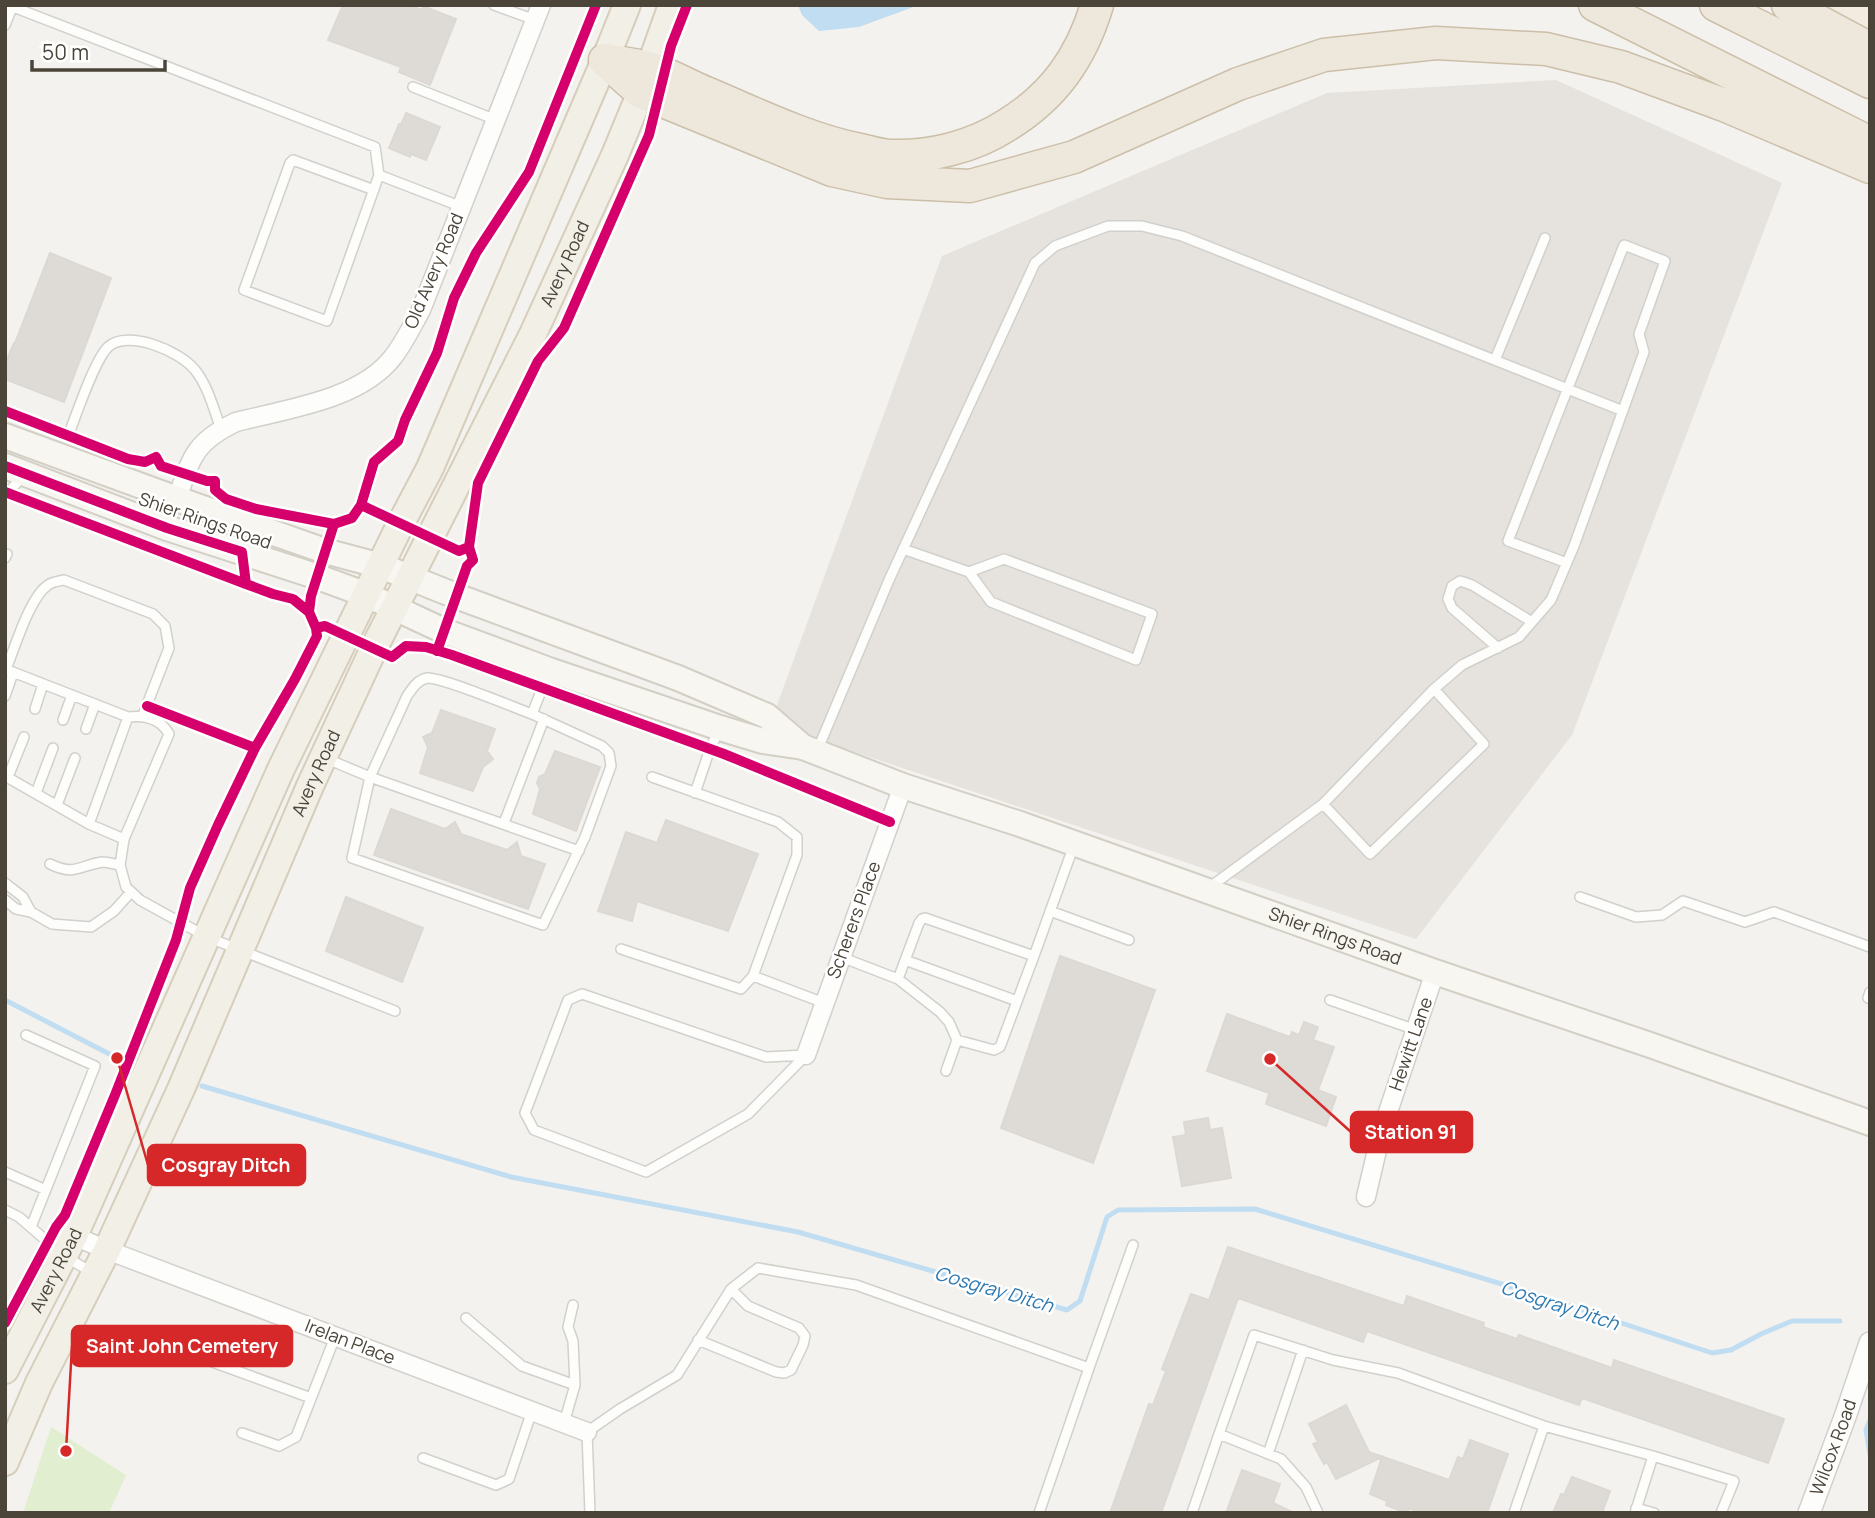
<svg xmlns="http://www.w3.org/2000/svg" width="1875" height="1518" font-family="Manrope,sans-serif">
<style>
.commercial{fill:#f3ebdf}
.industrial{fill:#e6e2de}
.green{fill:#e1eecf}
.water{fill:#c0ddf1}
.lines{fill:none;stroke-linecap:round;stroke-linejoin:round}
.stream{stroke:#c0ddf1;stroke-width:5}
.building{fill:#dedbd6;stroke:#dcd9d4;stroke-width:2}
.service-casing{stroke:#d2d0cb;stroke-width:12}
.minor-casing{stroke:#d2d0cb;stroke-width:21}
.tertiary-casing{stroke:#d2d0cb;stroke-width:24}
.secondary-casing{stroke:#d3cfc5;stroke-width:28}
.primary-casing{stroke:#d6cebb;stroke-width:30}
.motorway-casing{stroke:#ccbfa9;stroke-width:35}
.service{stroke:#fdfdfc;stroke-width:9}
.minor{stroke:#fdfdfc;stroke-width:18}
.tertiary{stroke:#fdfdfc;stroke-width:21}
.secondary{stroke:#f7f6f1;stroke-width:24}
.primary{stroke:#f2efe6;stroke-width:26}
.motorway{stroke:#ede8db;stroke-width:32}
.cycleway-casing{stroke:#fff;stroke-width:15}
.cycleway{stroke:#d6006c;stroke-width:10}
.labels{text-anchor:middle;stroke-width:5;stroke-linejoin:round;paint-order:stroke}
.street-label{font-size:18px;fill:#4b4439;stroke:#fff}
.water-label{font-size:19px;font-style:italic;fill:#2e7ab2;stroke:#fff}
.leader{fill:none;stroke:#d62828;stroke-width:2.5}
.callout-dot{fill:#d62828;stroke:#fff;stroke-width:2.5}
.callout{fill:#d62828;stroke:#d62828;stroke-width:2.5}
.callout-label{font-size:19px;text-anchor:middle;font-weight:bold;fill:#fff}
</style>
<rect width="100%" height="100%" fill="#f4f2ee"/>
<path class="commercial" d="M 1815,5 L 1870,5 L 1870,35 Z"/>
<path class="industrial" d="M 1556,80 L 1782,183 L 1572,735 L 1416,939 L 770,724 L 942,256 L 1327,93 Z"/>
<path class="green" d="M 51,1427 L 126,1475 L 109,1513 L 23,1513 Z"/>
<path class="water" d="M 798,5 L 932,5 L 916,6 L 859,27 L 819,31 L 802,15 Z"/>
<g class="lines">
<path class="stream" d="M 5,1000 L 117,1058
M 202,1086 L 511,1177 L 798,1232 L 1067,1310 L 1080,1301 L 1107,1217 L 1118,1210 L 1255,1209 L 1531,1293 L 1712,1353 L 1731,1350 L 1761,1334 L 1792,1321 L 1840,1321
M 1870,1420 L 1866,1430 L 1870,1454"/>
</g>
<path class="building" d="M 343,5 L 408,5 L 422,10 L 423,6 L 456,19 L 430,85 L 399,72 L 401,67 L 328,40 Z
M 406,113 L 440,127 L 426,160 L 411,154 L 410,157 L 389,148 L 399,124 L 401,125 Z
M 50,253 L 111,278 L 64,402 L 5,379 L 5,364 L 14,343 L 15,343 Z
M 441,710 L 495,729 L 487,751 L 493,759 L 483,767 L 473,791 L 420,773 L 428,747 L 423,737 L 432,733 Z
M 555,751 L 600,767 L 576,831 L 533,814 L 540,789 L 537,783 L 539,777 L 545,774 Z
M 391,809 L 445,829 L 455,822 L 461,834 L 507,850 L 517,842 L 521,856 L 545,864 L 528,909 L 374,855 Z
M 666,820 L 758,854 L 728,931 L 637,901 L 632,921 L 598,911 L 626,832 L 657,843 Z
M 346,897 L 423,928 L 402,982 L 326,951 Z
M 1060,956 L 1155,990 L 1093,1163 L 1001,1128 Z
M 1227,1014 L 1290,1037 L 1292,1032 L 1299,1035 L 1304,1022 L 1318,1027 L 1313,1040 L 1334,1047 L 1318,1090 L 1336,1097 L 1326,1126 L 1266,1104 L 1269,1093 L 1207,1071 Z
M 1208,1118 L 1210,1130 L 1222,1128 L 1231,1178 L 1182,1186 L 1173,1137 L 1186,1135 L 1184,1122 Z
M 1228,1247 L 1404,1306 L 1407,1296 L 1484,1323 L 1483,1327 L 1517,1339 L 1519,1335 L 1612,1368 L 1614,1360 L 1784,1419 L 1768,1463 L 1582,1398 L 1579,1405 L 1367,1331 L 1363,1342 L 1238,1298 L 1161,1513 L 1110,1513 L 1149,1404 L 1153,1405 L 1166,1371 L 1162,1369 L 1191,1294 L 1209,1300 Z
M 1346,1405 L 1369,1452 L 1449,1480 L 1458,1457 L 1463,1459 L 1470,1440 L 1508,1454 L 1487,1513 L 1422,1513 L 1409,1508 L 1408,1513 L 1406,1513 L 1386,1505 L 1387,1501 L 1370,1494 L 1382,1457 L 1336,1479 L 1327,1462 L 1324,1464 L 1313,1444 L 1318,1442 L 1309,1424 Z
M 1242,1470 L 1280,1484 L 1273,1503 L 1294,1513 L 1226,1513 Z
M 1572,1477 L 1610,1491 L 1602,1513 L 1553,1513 L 1561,1494 L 1564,1495 Z"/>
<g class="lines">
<g class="service-casing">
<path id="service" d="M 8,5 L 375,147 L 379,175 L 462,207
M 494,5 L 535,20
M 5,25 L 13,5
M 413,87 L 496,120
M 374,190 L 293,160 L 290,163 L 244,290 L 327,321 L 379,175
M 1495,360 L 1545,238
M 68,436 C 76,416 94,361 108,347 C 128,329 180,351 195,370 C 208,386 214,410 221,429
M 5,496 L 23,476
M 903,549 L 969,572 L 991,602 L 1136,660 L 1152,614 L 1004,559 L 969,572
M 5,558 L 7,554
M 1498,648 L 1452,608 L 1448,599 L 1452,586 L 1460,581 L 1472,585 L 1532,622
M 5,669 L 128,717 L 89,824 L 5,776
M 6,669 C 15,648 29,598 48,585 C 52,582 59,581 64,580 L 153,614 L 165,626 L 169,648 L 143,715
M 5,696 L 13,673
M 35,709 L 43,684
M 532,714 L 602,746 L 609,753 L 611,766 L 585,837 L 543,925 L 352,858 L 370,777 L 579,851
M 63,720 L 72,695
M 86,729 L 95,704
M 817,751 L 889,580 L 1035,263 L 1055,246 L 1108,226 L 1142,226 L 1182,236 L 1623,411
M 325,758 L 370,777 L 407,696 C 412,689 417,680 427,678 C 442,677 513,707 532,714 L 549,671
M 8,777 L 24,737
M 36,793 L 53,748
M 695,793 L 710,749 L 719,730
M 1323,804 L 1370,854 L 1484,744 L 1434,689
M 57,805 L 75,758
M 504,823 L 544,719
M 89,824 L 124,839 L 169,734 C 160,718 145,715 128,717
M 124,839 L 120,865 L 126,887 L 140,900 L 207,937 L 395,1011
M 50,864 C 75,876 78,866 102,862 C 108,862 114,864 120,865
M 5,883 L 23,897 L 31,912 L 52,924 L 91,927 L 114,911 L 131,892
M 1210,887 L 1323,804 L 1434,689 L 1462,665 L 1519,637 L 1551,600 L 1574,546 L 1644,352 L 1639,334 L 1665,261 L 1624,245 L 1508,541 L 1567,563
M 1580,897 L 1636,917 L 1662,915 L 1683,901 L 1745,922 L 1774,912 L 1870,947
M 5,900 L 16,909 L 31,912
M 1050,911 L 1129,940
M 621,949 L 741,989 L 753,976 L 797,855 L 797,837 L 778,822 L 652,777
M 1034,956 L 1074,845
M 841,957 L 898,979 L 919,923 L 922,919 L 925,918 L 1034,956 L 1000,1047 L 994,1050 L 957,1040 L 946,1071
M 905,960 L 1017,1001
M 753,976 L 824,1003
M 898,979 L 940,1012 L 949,1022 L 957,1040
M 582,994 L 766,1057 L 806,1055 L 748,1114 L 646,1172 L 534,1130 L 525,1113 L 568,1000 Z
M 1868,998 L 1870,992
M 1330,1000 L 1416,1030
M 26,1035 L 95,1066 L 31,1227
M 5,1172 L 46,1190
M 5,1210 L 19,1217 L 64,1256 L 93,1273
M 466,1318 L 522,1366 L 575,1385
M 698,1340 L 776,1372 L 784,1373 L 791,1370 L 803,1345 L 805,1336 L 799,1328 L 748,1306 L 731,1289
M 196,1356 L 311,1398
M 564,1423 L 575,1385 L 573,1341 L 568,1327 L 573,1305
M 242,1433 L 279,1446 L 296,1437 L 335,1337
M 1268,1454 L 1303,1350
M 1653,1456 L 1734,1481 L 1721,1513
M 423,1458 L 496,1485 L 509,1479 L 532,1411
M 1636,1508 L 1654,1513
M 590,1513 L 587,1432 L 620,1409 L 677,1375 L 731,1289 L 758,1268 L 856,1285 L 1089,1368 L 1133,1245
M 1039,1513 L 1089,1368
M 1192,1513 L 1219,1434
M 1318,1513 L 1306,1487 L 1281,1459 L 1219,1434 L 1254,1335 L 1333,1360 L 1398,1373 L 1544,1426
M 1514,1513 L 1544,1426 L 1653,1456 L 1635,1513"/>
</g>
<g class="minor-casing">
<path id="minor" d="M 177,499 C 191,458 194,442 236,422 C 286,409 360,400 393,357 C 404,343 412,326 421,310 L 541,5
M 806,1055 L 903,786
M 1366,1197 L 1381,1133 L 1435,972
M 74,1236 L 107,1250 L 587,1432"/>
</g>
<g class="tertiary-casing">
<g id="tertiary">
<path id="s1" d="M 1809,1513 L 1845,1417 L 1870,1343"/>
</g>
</g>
<g class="secondary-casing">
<g id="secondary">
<path d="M 5,436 L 177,499 L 325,551 L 381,566 L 456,596 L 678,678 L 767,716 L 803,747"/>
<path id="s2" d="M 5,466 L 167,528 L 318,577 L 367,595 L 444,631 L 549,670 L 720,728 L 763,741 L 803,747 L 903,786 L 1020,824 L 1435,972 L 1653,1046 L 1870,1123"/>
</g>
</g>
<g class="primary-casing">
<g id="primary">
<path id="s3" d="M 5,1370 L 74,1236 L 281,769 L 401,523 L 430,468 L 605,60 L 627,5"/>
<path id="s4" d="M 5,1462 L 39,1383 L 107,1250 L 181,1089 L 310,786 L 374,648 L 533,334 L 615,155 L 641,92 L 672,5"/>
</g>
</g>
<g class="motorway-casing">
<path id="motorway" d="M 1595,5 L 1870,143
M 1716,5 L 1870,82
M 1788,5 L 1870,49
M 605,60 L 641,92 L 832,170 L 887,182 L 970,186 L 1074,157 L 1238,84 L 1324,55 L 1436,43 L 1546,49 L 1621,67 L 1724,105 L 1870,167
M 605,60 C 619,63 634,64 647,68 C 667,73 687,85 706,93 C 756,114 806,139 860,150 C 870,152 881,156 891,156 C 931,157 973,147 1007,125 C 1054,96 1081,58 1097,5"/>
</g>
<use href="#service" class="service"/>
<use href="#minor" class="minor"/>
<use href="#tertiary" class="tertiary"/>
<use href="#secondary" class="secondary"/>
<use href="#primary" class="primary"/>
<use href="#motorway" class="motorway"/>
<g class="cycleway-casing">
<path id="cycleway" d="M 5,411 L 128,459 L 145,462 L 156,457 L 161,466 L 207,481 L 215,481 L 215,490 L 226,499 L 256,509 L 334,524 L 352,518 L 361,505 L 374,462 L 398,441 L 405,420 L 437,353 L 454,298 L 476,253 L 529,172 L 596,5
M 5,466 L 167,528 L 242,552 L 246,584
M 5,492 L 246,584 L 273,594 L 293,599 L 309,612 L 316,628 L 317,636 L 295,679 L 255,748 L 218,825 L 190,888 L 176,940 L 115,1095 L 65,1215 L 56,1227 L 5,1323
M 361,505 L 459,551 L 469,547
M 309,612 L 311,596 L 334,524
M 316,628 L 325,626 L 392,657 L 406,646 L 426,647 L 452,655 L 724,754 L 890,822
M 437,651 L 467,566 L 473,560 L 469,547 L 478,483 L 538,361 L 564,328 L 649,135 L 671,46 L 687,5
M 147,706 L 255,748"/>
</g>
<use href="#cycleway" class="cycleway"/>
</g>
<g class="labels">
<g class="street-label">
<text dy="6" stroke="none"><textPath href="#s4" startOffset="1323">Avery Road</textPath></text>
<text transform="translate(434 271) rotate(-67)" y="6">Old Avery Road</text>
<text transform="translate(205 521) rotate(19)" y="6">Shier Rings Road</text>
<text dy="6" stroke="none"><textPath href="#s4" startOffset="756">Avery Road</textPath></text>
<text transform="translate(854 920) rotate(-70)" y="6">Scherers Place</text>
<text dy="6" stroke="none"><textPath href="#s2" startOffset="1412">Shier Rings Road</textPath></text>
<text transform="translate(1411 1044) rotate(-71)" y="6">Hewitt Lane</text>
<text dy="6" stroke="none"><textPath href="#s3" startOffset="112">Avery Road</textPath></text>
<text transform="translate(350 1342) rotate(21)" y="6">Irelan Place</text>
<text dy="6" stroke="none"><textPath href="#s1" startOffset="70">Wilcox Road</textPath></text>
</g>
<g class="water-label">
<text transform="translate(994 1289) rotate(16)" y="7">Cosgray Ditch</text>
<text transform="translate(1560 1305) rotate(18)" y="7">Cosgray Ditch</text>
</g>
</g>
<path class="leader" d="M1270 1059L1351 1132M117 1058L148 1165M66 1451L72 1346"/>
<g class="callout-dot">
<circle cx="1270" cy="1059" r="7"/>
<circle cx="117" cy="1058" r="7"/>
<circle cx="66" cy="1451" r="7"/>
</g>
<g class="callout">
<rect x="1351" y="1112" width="121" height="40" rx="7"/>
<rect x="148" y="1145" width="157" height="40" rx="7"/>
<rect x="72" y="1326" width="220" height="40" rx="7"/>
</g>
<g class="callout-label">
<text x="1411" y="1139">Station 91</text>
<text x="226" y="1172">Cosgray Ditch</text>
<text x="182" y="1353">Saint John Cemetery</text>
</g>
<rect width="1875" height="1518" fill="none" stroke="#4b4439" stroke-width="14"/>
<path d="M32 60v10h133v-10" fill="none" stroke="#4b4439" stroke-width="3.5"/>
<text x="42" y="60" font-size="21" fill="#4b4439" stroke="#ffffff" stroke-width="5" paint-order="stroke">50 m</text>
</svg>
